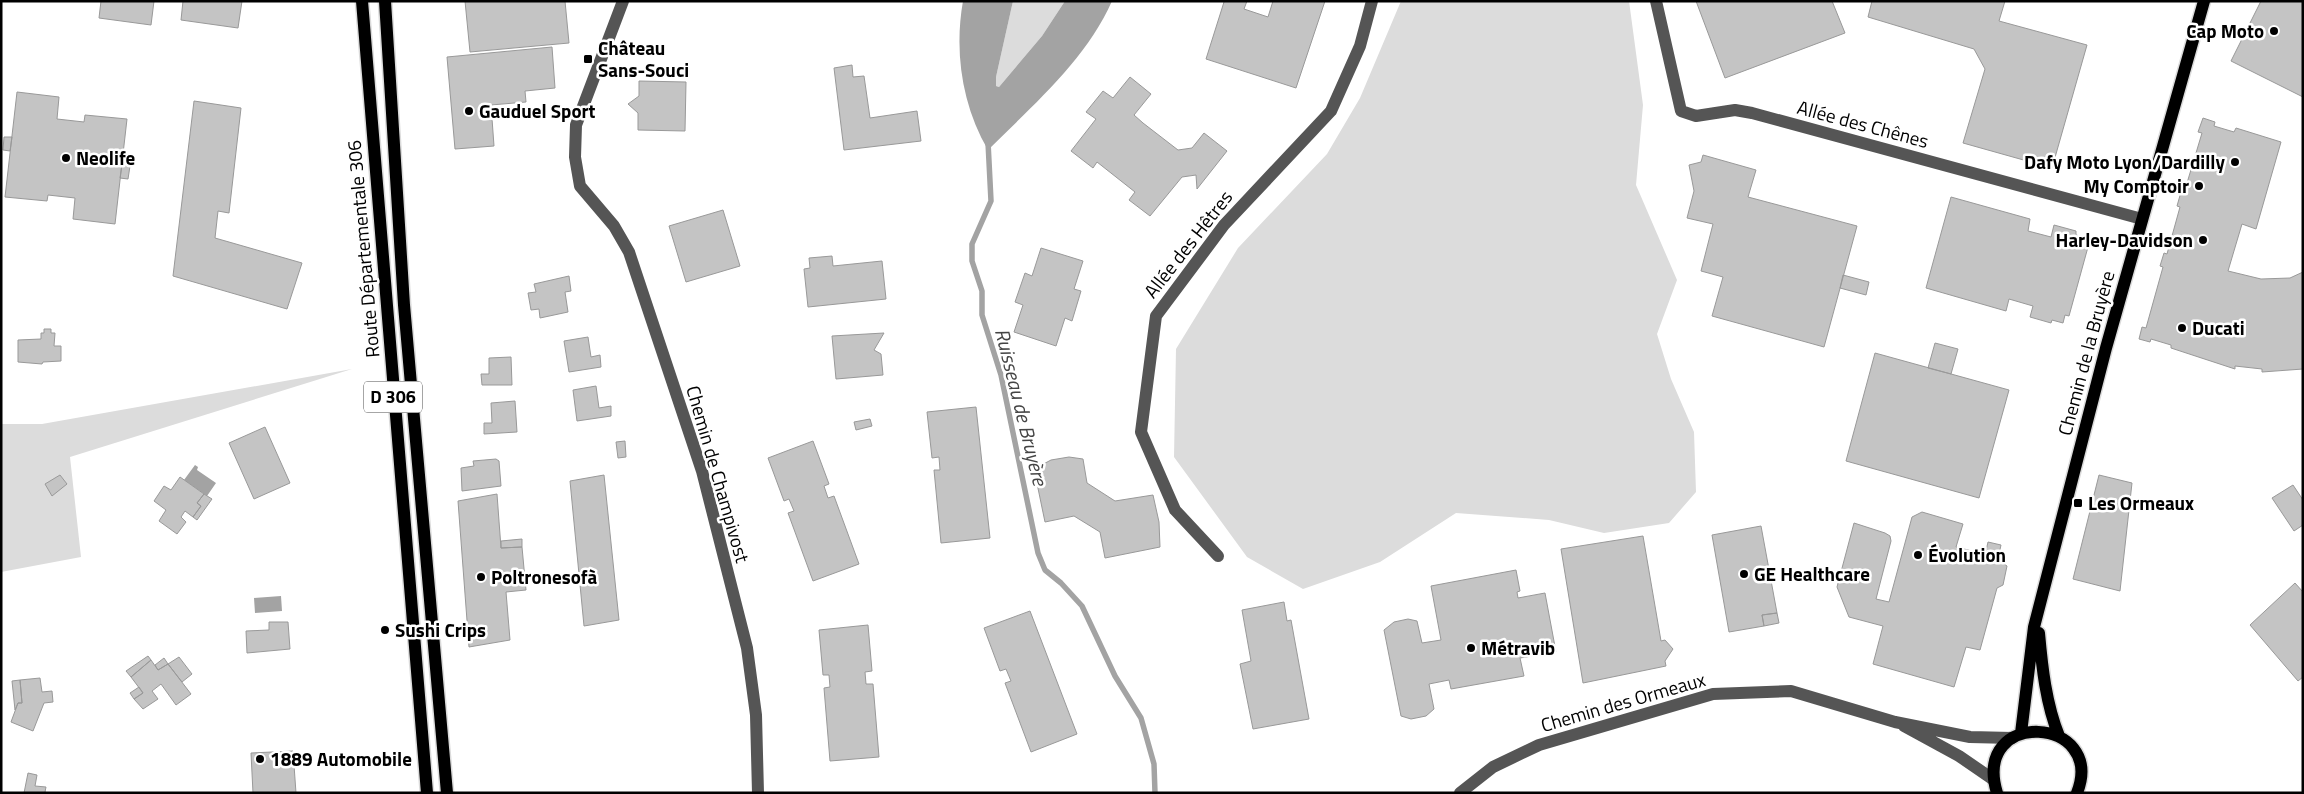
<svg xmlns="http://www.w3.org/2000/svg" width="2304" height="794" font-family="'Titillium Web',sans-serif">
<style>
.green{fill:#dcdcdc}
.water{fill:#a3a3a3}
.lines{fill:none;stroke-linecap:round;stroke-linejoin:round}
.stream{stroke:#a3a3a3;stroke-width:5.5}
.building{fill:#c4c4c4;stroke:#999}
.major-casing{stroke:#dbdbdb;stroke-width:15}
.minor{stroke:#555;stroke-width:12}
.major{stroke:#000;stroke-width:12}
.poi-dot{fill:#000;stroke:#fff;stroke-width:2}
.labels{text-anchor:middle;stroke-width:5;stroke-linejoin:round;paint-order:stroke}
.shield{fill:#fff;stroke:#4c4c4c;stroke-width:1}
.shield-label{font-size:18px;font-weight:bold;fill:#000}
.poi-label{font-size:19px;font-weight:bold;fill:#000;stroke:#fff;text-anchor:start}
.street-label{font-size:19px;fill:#000;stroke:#fff}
.water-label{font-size:20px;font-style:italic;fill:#444;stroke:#fff}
</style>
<rect width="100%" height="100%" fill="#fff"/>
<path class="green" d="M 1013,1 L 1065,1 L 1042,36 L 999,87 L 996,86 L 996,77 Z
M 1401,1 L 1629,1 L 1643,105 L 1636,185 L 1677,280 L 1657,334 L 1671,379 L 1694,432 L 1696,492 L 1669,523 L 1604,533 L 1549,520 L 1456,513 L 1380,562 L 1303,589 L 1247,557 L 1174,457 L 1176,349 L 1238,248 L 1327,154 L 1360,98 Z
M 352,369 L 70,457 L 81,557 L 1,572 L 1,424 L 42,424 Z"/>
<path class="water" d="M 963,1 L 1013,1 L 996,77 L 996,86 L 999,87 L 1042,36 L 1065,1 L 1112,1 C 1086,60 1033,105 988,150 C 962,105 954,52 963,1 Z
M 195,465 L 198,467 L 197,470 L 216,483 L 207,496 L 184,480 Z
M 281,596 L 282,611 L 255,613 L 254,598 Z"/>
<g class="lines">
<path class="stream" d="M 988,142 L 991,201 L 972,244 L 972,261 L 982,291 L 982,315 L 1001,375 L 1038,553 L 1045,570 L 1061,583 L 1082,606 L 1115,676 L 1141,718 L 1154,764 L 1155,793"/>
</g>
<path class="building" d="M 101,1 L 154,1 L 151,25 L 99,18 Z
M 242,1 L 238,28 L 181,20 L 183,1 Z
M 465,1 L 565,1 L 569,43 L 470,52 Z
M 1222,1 L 1247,1 L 1244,9 L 1268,17 L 1273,1 L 1325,1 L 1296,88 L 1206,59 L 1224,2 Z
M 1696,1 L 1832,1 L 1845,33 L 1725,78 Z
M 1872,1 L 2005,1 L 1999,21 L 2087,45 L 2052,168 L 1963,143 L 1985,69 L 1974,49 L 1868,17 Z
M 2261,1 L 2303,1 L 2303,97 L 2231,61 Z
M 552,47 L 555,88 L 525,91 L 526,102 L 491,105 L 494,146 L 455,149 L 447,57 Z
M 852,65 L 853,77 L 864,76 L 870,118 L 917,111 L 921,141 L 844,150 L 834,68 Z
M 1130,77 L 1151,94 L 1134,115 L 1143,123 L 1178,150 L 1192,148 L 1204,133 L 1227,151 L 1197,189 L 1196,175 L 1182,177 L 1150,216 L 1129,200 L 1135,192 L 1097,162 L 1093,168 L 1071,151 L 1096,119 L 1086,112 L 1103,91 L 1113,98 Z
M 639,81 L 686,82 L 685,131 L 638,130 L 638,113 L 628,104 L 639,96 Z
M 17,92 L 59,97 L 57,119 L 84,122 L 85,115 L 127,119 L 115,224 L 73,219 L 75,198 L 48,195 L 47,201 L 5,197 Z
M 194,101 L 241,108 L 229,213 L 218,211 L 215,238 L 302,263 L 287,309 L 173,276 Z
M 2203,118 L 2215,122 L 2214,126 L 2234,132 L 2236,128 L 2281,142 L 2256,229 L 2242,224 L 2228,271 L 2261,279 L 2290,278 L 2303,272 L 2303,369 L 2262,372 L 2262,369 L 2235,366 L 2235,369 L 2171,348 L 2171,345 L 2151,339 L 2150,342 L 2139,339 L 2142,327 L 2146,328 L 2163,267 L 2160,266 L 2164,253 L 2167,254 L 2180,207 L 2177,206 L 2181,192 L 2184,193 L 2202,133 L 2198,132 Z
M 4,137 L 12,137 L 10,151 L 3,150 Z
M 1703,155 L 1756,170 L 1748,197 L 1857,226 L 1824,347 L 1712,316 L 1723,277 L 1701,271 L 1713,224 L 1687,218 L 1694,191 L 1689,165 L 1701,162 Z
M 122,165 L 130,166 L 128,179 L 120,178 Z
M 1951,197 L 2030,219 L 2028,231 L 2051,237 L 2054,225 L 2076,231 L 2076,235 L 2087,238 L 2084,246 L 2088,247 L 2069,316 L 2065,315 L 2063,323 L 2052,320 L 2051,323 L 2030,317 L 2033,306 L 2009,299 L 2006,311 L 1926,288 Z
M 723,210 L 740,266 L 686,282 L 669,226 Z
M 1041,248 L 1083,261 L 1074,289 L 1081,291 L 1072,321 L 1065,318 L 1056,346 L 1014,332 L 1023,305 L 1015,302 L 1025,273 L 1032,276 Z
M 832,256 L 833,266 L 882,261 L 886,299 L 808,307 L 804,269 L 810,268 L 809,258 Z
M 1843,275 L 1869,282 L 1866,295 L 1840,288 Z
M 569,276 L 571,291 L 565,292 L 568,312 L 540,318 L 539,309 L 531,310 L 528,293 L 536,292 L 534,284 Z
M 44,329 L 51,329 L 51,333 L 55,333 L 54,346 L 61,346 L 61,361 L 43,362 L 42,364 L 18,362 L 18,340 L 41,339 L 41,333 L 44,333 Z
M 884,333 L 874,350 L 881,354 L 883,375 L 836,379 L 832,336 Z
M 588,337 L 591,357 L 600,355 L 601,367 L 569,372 L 564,341 Z
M 1935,343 L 1958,349 L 1951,374 L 1928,368 Z
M 1875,353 L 2009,390 L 1979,498 L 1846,461 Z
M 511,357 L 512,385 L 482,385 L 481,374 L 489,374 L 489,358 Z
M 596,386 L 599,408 L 611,406 L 611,416 L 577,421 L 573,390 Z
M 515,401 L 517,432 L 484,434 L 484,423 L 492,423 L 491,403 Z
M 976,407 L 990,538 L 941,543 L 934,470 L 940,470 L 939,457 L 932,458 L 927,412 Z
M 870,419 L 872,426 L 856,430 L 854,422 Z
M 265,427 L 290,483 L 254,499 L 229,443 Z
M 625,441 L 626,457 L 618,458 L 616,442 Z
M 813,441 L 829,484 L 824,486 L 828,498 L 834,496 L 859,564 L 813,581 L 788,513 L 794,511 L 789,499 L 784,501 L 768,458 Z
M 1069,457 L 1083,459 L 1087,483 L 1115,501 L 1153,495 L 1159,522 L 1160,547 L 1105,558 L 1100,532 L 1074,516 L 1045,522 L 1034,469 L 1051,460 Z
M 496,459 L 499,461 L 501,486 L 462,491 L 461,468 L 474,466 L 473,461 Z
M 60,475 L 67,484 L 52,496 L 45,484 Z
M 604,475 L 619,620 L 584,626 L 570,481 Z
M 2099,475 L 2132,483 L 2120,591 L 2073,579 Z
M 180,477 L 204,494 L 197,503 L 201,506 L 193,517 L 185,511 L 181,517 L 186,522 L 177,534 L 159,521 L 166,510 L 154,501 L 164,486 L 171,490 Z
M 2293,485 L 2303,500 L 2303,525 L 2294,531 L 2272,498 Z
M 204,494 L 212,499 L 197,520 L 193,517 L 201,506 L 197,503 Z
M 497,494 L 501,548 L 522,547 L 526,590 L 506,592 L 510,640 L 469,647 L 458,501 Z
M 1922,512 L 1963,524 L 1956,547 L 2004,559 L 2003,563 L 2007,566 L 2003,585 L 1997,588 L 1980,650 L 1966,647 L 1954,687 L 1873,664 L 1883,626 L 1849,617 L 1837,587 L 1854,523 L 1885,533 L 1890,536 L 1891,541 L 1876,599 L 1889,602 L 1912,517 Z
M 1761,526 L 1777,613 L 1762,615 L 1764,626 L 1729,632 L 1712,535 Z
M 1643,536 L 1661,641 L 1665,640 L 1673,649 L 1665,661 L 1666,666 L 1583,683 L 1561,549 Z
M 522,539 L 522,547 L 501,548 L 501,541 Z
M 1988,542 L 2001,545 L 1999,554 L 1986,551 Z
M 1516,570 L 1520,591 L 1517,592 L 1518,598 L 1545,593 L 1556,652 L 1520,658 L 1524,676 L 1451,689 L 1449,680 L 1429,684 L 1434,709 L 1426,716 L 1411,719 L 1401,716 L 1384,630 L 1394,622 L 1408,619 L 1417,621 L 1422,643 L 1441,640 L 1431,586 Z
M 2295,583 L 2303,592 L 2303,677 L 2298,681 L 2250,625 Z
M 1284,602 L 1287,621 L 1291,620 L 1309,719 L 1253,729 L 1240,664 L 1251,661 L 1242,610 Z
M 1030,611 L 1077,734 L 1031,752 L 1005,683 L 1011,681 L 1006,669 L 1000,671 L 984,628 Z
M 1777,613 L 1779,623 L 1764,626 L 1762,615 Z
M 269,622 L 288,622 L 290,649 L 247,653 L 246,631 L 269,630 Z
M 868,625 L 872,671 L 865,672 L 866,684 L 873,684 L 879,757 L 830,761 L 824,688 L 830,687 L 829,675 L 823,675 L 819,630 Z
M 148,656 L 151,660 L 131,677 L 126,671 Z
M 179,657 L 192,674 L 182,682 L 168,664 Z
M 164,658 L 168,664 L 158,670 L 155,665 Z
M 151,660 L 158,670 L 168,664 L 191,694 L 176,705 L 161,684 L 152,691 L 158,699 L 143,709 L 134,699 L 143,693 L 131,677 Z
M 40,678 L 42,692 L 52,691 L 53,702 L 44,703 L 33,731 L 11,722 L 18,703 L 22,703 L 20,680 Z
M 20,680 L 22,703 L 18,703 L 15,710 L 12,681 Z
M 139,687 L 143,693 L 134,699 L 130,693 Z
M 293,751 L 296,793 L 253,793 L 251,753 Z
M 28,773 L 37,775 L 35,786 L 46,787 L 45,792 L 48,793 L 24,793 Z"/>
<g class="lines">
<g class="major-casing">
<path id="major" d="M 362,1 L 427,793
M 385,1 L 404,305 L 447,793
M 2039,633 C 2042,667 2046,704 2059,736
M 2021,733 L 2034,627 L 2106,348 L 2204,1
M 1997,793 C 1971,707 2107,716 2077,793"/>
</g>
<path class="minor" d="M 623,1 L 576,125 L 575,157 L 580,186 L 614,226 L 629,252 L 702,471 L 747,648 L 756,715 L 758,793
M 1656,1 L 1681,111 L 1696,116 L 1735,110 L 1752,113 L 2142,219
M 1218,556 L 1175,510 L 1141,432 L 1156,316 L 1224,225 L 1331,111 L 1360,46 L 1372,1
M 1904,726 L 1959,756 L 1994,780
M 1460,793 L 1493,767 L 1539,745 L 1713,694 L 1791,691 L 1895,722 L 1970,737 L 2012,738"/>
<use href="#major" class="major"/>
</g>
<g class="poi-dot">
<circle cx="2274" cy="31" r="5"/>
<rect x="583" y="54" width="10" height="10" rx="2.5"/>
<circle cx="469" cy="111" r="5"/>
<circle cx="66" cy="158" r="5"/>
<circle cx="2235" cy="162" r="5"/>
<circle cx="2199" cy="186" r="5"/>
<circle cx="2203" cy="240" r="5"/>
<circle cx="2182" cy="328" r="5"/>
<rect x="2073" y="498" width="10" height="10" rx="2.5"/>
<circle cx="1918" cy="555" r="5"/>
<circle cx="1744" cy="574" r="5"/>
<circle cx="481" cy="577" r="5"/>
<circle cx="385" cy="630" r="5"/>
<circle cx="1471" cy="648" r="5"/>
<circle cx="260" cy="759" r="5"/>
</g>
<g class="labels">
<rect class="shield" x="364" y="381.5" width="58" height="31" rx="4"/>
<g class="shield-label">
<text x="393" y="403">D 306</text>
</g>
<g class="poi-label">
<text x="2264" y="38" text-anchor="end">Cap Moto</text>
<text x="598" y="55">Château<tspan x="598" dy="22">Sans-Souci</tspan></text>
<text x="479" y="118">Gauduel Sport</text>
<text x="76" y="165">Neolife</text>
<text x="2225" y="169" text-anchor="end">Dafy Moto Lyon/Dardilly</text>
<text x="2189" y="193" text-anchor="end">My Comptoir</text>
<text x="2193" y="247" text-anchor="end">Harley-Davidson</text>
<text x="2192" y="335">Ducati</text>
<text x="2088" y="510">Les Ormeaux</text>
<text x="1928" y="562">Évolution</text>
<text x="1754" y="581">GE Healthcare</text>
<text x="491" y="584">Poltronesofà</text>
<text x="395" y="637">Sushi Crips</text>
<text x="1481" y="655">Métravib</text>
<text x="270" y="766">1889 Automobile</text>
</g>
<g class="street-label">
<text transform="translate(1863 124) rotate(15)" y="7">Allée des Chênes</text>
<text transform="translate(1188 244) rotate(-52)" y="7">Allée des Hêtres</text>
<text transform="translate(363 249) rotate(-95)" y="7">Route Départementale 306</text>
<text transform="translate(2086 353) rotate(-75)" y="7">Chemin de la Bruyère</text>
<text transform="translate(718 474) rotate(74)" y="7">Chemin de Champivost</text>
<text transform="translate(1623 702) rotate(-16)" y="7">Chemin des Ormeaux</text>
</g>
<g class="water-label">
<text transform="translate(1021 407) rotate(76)" y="7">Ruisseau de Bruyère</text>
</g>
</g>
<rect width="2304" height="794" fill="none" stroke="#000000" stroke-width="5"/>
</svg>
